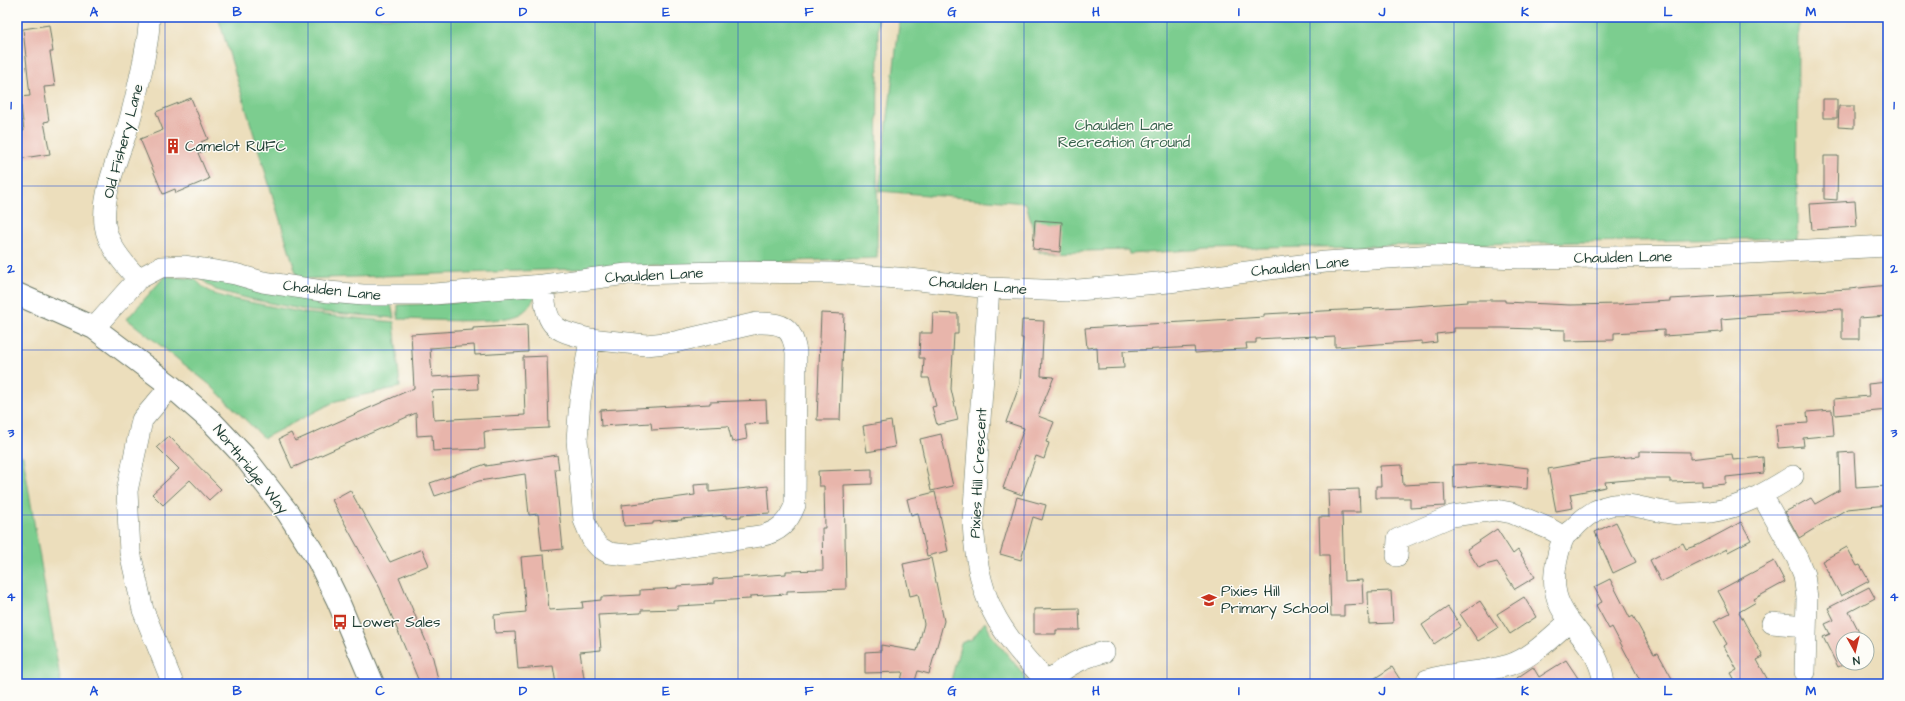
<svg xmlns="http://www.w3.org/2000/svg" width="1905" height="701" font-family="'Architects Daughter',sans-serif">
<style>
.green{fill:#7bcd8f;stroke:#4d8562}
.building{fill:#e8b5ab}
.lines{fill:none;stroke-linecap:round;stroke-linejoin:round}
.minor-casing{stroke:#677564;stroke-width:22}
.tertiary-casing{stroke:#677564;stroke-width:24}
.minor{stroke:#fff;stroke-width:21}
.tertiary{stroke:#fff;stroke-width:22}
.grid{fill:none;stroke:#1d4ed8;stroke-width:1;stroke-opacity:0.55}
.labels{text-anchor:middle;stroke-width:3;stroke-linejoin:round;paint-order:stroke}
.park-label{font-size:15px;fill:#36614b;stroke:#fdfcf7}
.street-label{font-size:15px;fill:#1f3d34;stroke:#fdfcf7}
.poi-label{font-size:15px;fill:#1f3d34;stroke:#fdfcf7;text-anchor:start}
.neatline{fill:none;stroke:#1d4ed8;stroke-width:1.5}
.grid-label{font-size:13px;text-anchor:middle;font-weight:bold;fill:#1d4ed8}
</style>
<rect width="100%" height="100%" fill="#fdfcf7"/>
<filter id="ink" filterUnits="userSpaceOnUse"><feTurbulence type="fractalNoise" baseFrequency=".025" numOctaves="2"/><feDisplacementMap in="SourceGraphic" scale="8" xChannelSelector="R" yChannelSelector="G"/><feConvolveMatrix kernelMatrix="1 2 1 2 8 2 1 2 1" color-interpolation-filters="sRGB"/></filter>
<filter id="wash" filterUnits="userSpaceOnUse"><feTurbulence type="fractalNoise" baseFrequency=".012" numOctaves="4" result="noise"/><feDisplacementMap in="SourceGraphic" scale="16" xChannelSelector="R" yChannelSelector="G"/><feGaussianBlur stdDeviation="0.9" result="paint"/><feColorMatrix in="noise" values="0 0 0 0 0 0 0 0 0 0 0 0 0 0 0 0 0 1.4 0 .05"/><feComposite in="paint" operator="in"/></filter>
<g filter="url(#wash)">
<rect width="100%" height="100%" fill="#ecdebc"/>
<path class="green" d="M 218,17 L 878,17 L 877,258 L 298,279 Z
M 900,17 L 1798,17 L 1797,238 L 1206,249 L 1129,254 L 1128,250 L 1039,252 L 1026,203 L 879,191 Z
M 194,274 L 391,304 L 394,318 L 310,311 L 250,299 L 216,290 Z
M 165,276 L 195,279 L 203,287 L 214,294 L 228,298 L 305,313 L 394,322 L 400,387 L 336,401 L 264,438 L 209,384 L 127,319 Z
M 537,292 C 533,300 530,307 523,312 C 506,326 423,319 398,319 L 398,305 L 453,303 Z
M 17,454 L 23,456 L 61,684 L 17,684 Z
M 985,622 L 992,636 L 1025,676 L 1027,684 L 950,684 L 961,643 L 972,639 Z"/>
<g id="blocks">
<path class="building" d="M 49,25 L 53,52 L 50,52 L 55,86 L 44,87 L 49,121 L 44,122 L 50,154 L 17,159 L 17,132 L 24,131 L 20,97 L 30,96 L 23,29 Z
M 191,98 L 208,139 L 201,142 L 205,151 L 198,153 L 209,179 L 176,193 L 175,189 L 163,194 L 140,139 L 163,130 L 156,112 Z
M 1823,99 L 1837,99 L 1837,118 L 1823,118 Z
M 1839,106 L 1854,106 L 1854,128 L 1838,127 Z
M 1824,156 L 1838,156 L 1837,200 L 1824,199 Z
M 1855,201 L 1857,227 L 1812,230 L 1810,204 Z
M 1035,220 L 1062,222 L 1060,252 L 1033,249 Z
M 1888,285 L 1888,316 L 1859,318 L 1859,339 L 1842,339 L 1842,309 L 1756,314 L 1756,316 L 1721,319 L 1722,332 L 1664,336 L 1664,330 L 1614,333 L 1614,340 L 1565,341 L 1565,330 L 1503,328 L 1454,328 L 1454,332 L 1436,334 L 1437,342 L 1422,344 L 1422,341 L 1335,347 L 1335,337 L 1316,338 L 1316,336 L 1256,339 L 1256,343 L 1246,343 L 1247,349 L 1222,350 L 1222,351 L 1195,353 L 1194,347 L 1123,351 L 1124,368 L 1098,369 L 1097,347 L 1087,348 L 1085,328 L 1264,317 L 1264,314 L 1401,307 L 1467,302 L 1467,300 L 1505,300 L 1505,302 L 1570,305 L 1619,304 L 1670,301 L 1670,299 L 1849,289 Z
M 821,313 L 844,314 L 840,420 L 817,420 Z
M 933,313 L 958,314 L 958,334 L 954,334 L 951,389 L 958,420 L 937,425 L 932,407 L 936,406 L 929,378 L 923,378 L 924,358 L 919,358 L 920,333 L 932,333 Z
M 1022,320 L 1044,321 L 1041,376 L 1054,377 L 1038,416 L 1054,422 L 1046,442 L 1049,443 L 1044,459 L 1036,456 L 1022,495 L 1003,488 L 1024,428 L 1006,422 L 1020,384 L 1023,338 L 1021,338 Z
M 527,325 L 528,352 L 475,355 L 474,345 L 430,348 L 432,377 L 477,374 L 478,389 L 432,391 L 434,420 L 525,415 L 523,357 L 547,356 L 549,428 L 487,431 L 484,432 L 485,449 L 433,451 L 432,435 L 417,436 L 416,413 L 292,468 L 279,439 L 291,433 L 295,441 L 414,388 L 411,334 L 473,330 L 473,328 Z
M 1887,382 L 1888,410 L 1835,415 L 1834,399 L 1869,396 L 1868,384 Z
M 766,400 L 767,423 L 745,424 L 747,439 L 732,442 L 728,426 L 652,430 L 651,423 L 601,426 L 600,410 L 710,404 L 710,402 Z
M 1832,410 L 1834,435 L 1803,438 L 1804,446 L 1778,448 L 1776,425 L 1808,423 L 1807,412 Z
M 891,421 L 895,447 L 867,452 L 863,426 Z
M 941,434 L 953,486 L 931,491 L 920,439 Z
M 169,436 L 221,489 L 209,500 L 190,480 L 163,505 L 152,494 L 179,469 L 157,447 Z
M 1640,451 L 1690,452 L 1690,459 L 1732,454 L 1733,460 L 1763,457 L 1764,473 L 1726,477 L 1726,484 L 1702,486 L 1702,481 L 1670,482 L 1670,479 L 1640,479 L 1605,482 L 1606,487 L 1570,494 L 1573,508 L 1556,511 L 1548,469 L 1597,460 L 1640,456 Z
M 1854,452 L 1856,488 L 1888,486 L 1888,505 L 1847,509 L 1799,538 L 1785,512 L 1811,498 L 1815,504 L 1840,490 L 1839,453 Z
M 557,455 L 559,469 L 555,469 L 563,549 L 542,551 L 538,514 L 529,515 L 525,474 L 479,481 L 435,496 L 430,483 L 486,464 L 486,466 Z
M 1487,463 L 1528,468 L 1527,489 L 1485,485 L 1454,488 L 1453,465 Z
M 1402,465 L 1403,485 L 1444,483 L 1445,506 L 1410,508 L 1410,498 L 1376,498 L 1376,486 L 1381,486 L 1380,466 Z
M 872,469 L 872,484 L 844,485 L 846,589 L 787,591 L 787,594 L 750,596 L 750,599 L 714,601 L 714,604 L 678,606 L 678,609 L 641,610 L 641,613 L 598,615 L 601,650 L 580,652 L 585,684 L 556,684 L 553,666 L 518,669 L 515,632 L 495,633 L 494,615 L 526,612 L 521,557 L 544,555 L 549,610 L 583,608 L 582,602 L 601,600 L 601,597 L 640,595 L 640,590 L 677,588 L 677,586 L 713,584 L 713,579 L 786,574 L 786,571 L 823,570 L 822,528 L 825,528 L 824,486 L 819,486 L 818,471 Z
M 709,484 L 709,492 L 768,486 L 770,513 L 741,515 L 741,517 L 726,518 L 726,515 L 681,519 L 682,520 L 653,522 L 653,524 L 624,526 L 622,505 L 651,502 L 651,501 L 695,495 L 694,485 Z
M 1359,489 L 1360,512 L 1342,512 L 1344,581 L 1362,580 L 1363,604 L 1344,605 L 1344,616 L 1331,616 L 1329,555 L 1320,555 L 1319,517 L 1329,517 L 1328,490 Z
M 350,490 L 390,562 L 422,549 L 429,565 L 399,577 L 433,658 L 439,684 L 420,684 L 380,588 L 332,500 Z
M 935,492 L 948,551 L 927,556 L 918,513 L 911,515 L 907,499 Z
M 1017,497 L 1046,505 L 1042,520 L 1033,517 L 1021,560 L 1000,554 Z
M 1616,522 L 1636,562 L 1613,573 L 1595,532 Z
M 1741,522 L 1751,540 L 1728,552 L 1727,549 L 1661,582 L 1650,560 L 1683,543 L 1686,549 L 1698,545 Z
M 1497,529 L 1513,554 L 1518,550 L 1535,577 L 1515,589 L 1497,562 L 1485,565 L 1479,568 L 1467,549 Z
M 1847,547 L 1857,566 L 1860,565 L 1869,581 L 1841,596 L 1822,561 Z
M 931,558 L 944,621 L 929,674 L 918,671 L 914,684 L 900,684 L 903,672 L 865,673 L 865,652 L 881,651 L 881,645 L 917,651 L 924,624 L 918,594 L 910,596 L 903,564 Z
M 1774,561 L 1785,582 L 1754,599 L 1756,602 L 1739,612 L 1763,657 L 1757,660 L 1770,684 L 1737,684 L 1731,673 L 1737,670 L 1724,646 L 1727,644 L 1714,621 L 1730,613 L 1718,591 Z
M 1610,579 L 1630,618 L 1633,616 L 1654,654 L 1658,653 L 1675,684 L 1642,684 L 1612,627 L 1609,629 L 1596,605 L 1602,602 L 1594,587 Z
M 1869,587 L 1875,598 L 1849,612 L 1863,639 L 1843,639 L 1843,663 L 1847,663 L 1838,667 L 1823,637 L 1830,634 L 1825,624 L 1834,620 L 1828,608 Z
M 1391,591 L 1393,623 L 1369,624 L 1368,592 Z
M 1524,597 L 1536,617 L 1510,634 L 1497,614 Z
M 1480,601 L 1498,628 L 1478,641 L 1460,614 Z
M 1448,607 L 1461,626 L 1434,644 L 1422,625 Z
M 1079,608 L 1080,630 L 1056,630 L 1056,634 L 1034,634 L 1034,609 Z
M 1566,660 L 1582,684 L 1508,684 L 1533,667 L 1539,677 Z
M 1392,667 L 1403,684 L 1366,684 Z"/>
</g>
</g>
<g filter="url(#ink)">
<use href="#blocks" fill-opacity="0" stroke="#677564" stroke-width="1"/>
<g class="lines">
<g class="minor-casing">
<path id="minor" d="M 138,279 C 124,264 108,246 105,225 C 102,198 115,164 124,139 C 133,113 138,87 144,59 C 146,46 150,31 149,17
M 543,285 C 547,326 550,330 590,339 L 580,400 L 577,440 L 584,520 L 592,539 L 599,547 L 609,553 L 627,555 L 760,536 C 779,532 788,523 795,505 L 796,352 C 792,327 783,322 757,323 L 675,342 L 646,345 L 590,339
M 989,288 L 973,522 C 977,599 996,628 1048,683
M 94,328 L 138,279 L 161,267 L 185,266 L 235,274 L 263,282 L 329,292 L 363,295 L 422,295 L 543,285 L 627,274 L 727,272 L 832,273 L 910,279 L 989,288 L 1067,291 L 1169,282 L 1325,262 L 1435,255 L 1520,258 L 1690,256 L 1888,246
M 171,386 L 142,420 L 127,491 L 130,552 L 143,610 L 173,684
M 1762,495 L 1797,558 L 1804,575 L 1807,598 L 1805,672
M 1397,556 L 1398,539 L 1452,516 L 1496,510 L 1512,513 L 1550,529 L 1564,537
M 1772,623 L 1805,626
M 1047,684 C 1064,667 1080,658 1104,652
M 1427,684 L 1427,680 C 1454,672 1483,673 1509,665 C 1532,658 1551,637 1569,622
M 1604,684 C 1603,675 1599,663 1595,655 C 1582,633 1558,615 1555,588 C 1553,575 1558,549 1564,537 C 1566,534 1570,531 1573,529 C 1611,488 1633,510 1679,514 C 1689,514 1700,513 1710,512 C 1741,508 1766,493 1793,476"/>
</g>
<g class="tertiary-casing">
<path id="tertiary" d="M 17,294 L 94,328 L 171,386 L 211,421 L 244,456 L 288,513 L 318,560 L 338,601 L 373,684"/>
</g>
<use href="#minor" class="minor"/>
<use href="#tertiary" class="tertiary"/>
</g>
</g>
<path class="grid" d="M 165,17 L 165,684M 308,17 L 308,684M 451,17 L 451,684M 595,17 L 595,684M 738,17 L 738,684M 881,17 L 881,684M 1024,17 L 1024,684M 1167,17 L 1167,684M 1310,17 L 1310,684M 1454,17 L 1454,684M 1597,17 L 1597,684M 1740,17 L 1740,684M 17,186 L 1888,186M 17,350 L 1888,350M 17,515 L 1888,515"/>
<defs>
<g id="building-bare" transform="scale(1.2)"><path d="M-4-6H4V6H1V3H-1V6H-4ZM-2.5-4.3h1.7v1.8h-1.7ZM.8-4.3h1.7v1.8H.8ZM-2.5-1h1.7V.8h-1.7ZM.8-1h1.7V.8H.8Z" fill="#c8321e" stroke="#fdfcf7" stroke-width="2.5" paint-order="stroke"/></g>
<g id="school-bare" transform="scale(1.2)"><path d="M0-5L7-2L0 1L-7-2ZM-4 1L0 2.5L4 1V4Q0 6-4 4Z" fill="#c8321e" stroke="#fdfcf7" stroke-width="2.5" paint-order="stroke"/></g>
<g id="bus-bare" transform="scale(1.2)"><path d="M-5-6H5V4H4V6H2V4H-2V6H-4V4H-5ZM-3.5-4V0h7V-4ZM-3.5 1.2v1.5H-2V1.2ZM2 1.2v1.5H3.5V1.2Z" fill="#c8321e" stroke="#fdfcf7" stroke-width="2.5" paint-order="stroke"/></g>
</defs>
<g fill-rule="evenodd">
<use href="#building-bare" x="173" y="146"/>
<use href="#school-bare" x="1209" y="600"/>
<use href="#bus-bare" x="340" y="622"/>
</g>
<g class="labels">
<g class="park-label">
<text x="1124" y="130">Chaulden Lane<tspan x="1124" dy="17">Recreation Ground</tspan></text>
</g>
<g class="street-label">
<text transform="translate(123 141) rotate(-75)" y="5">Old Fishery Lane</text>
<text transform="translate(1623 257) rotate(-1)" y="5">Chaulden Lane</text>
<text transform="translate(1300 266) rotate(-6)" y="5">Chaulden Lane</text>
<text transform="translate(654 275) rotate(-3)" y="5">Chaulden Lane</text>
<text transform="translate(978 285) rotate(5)" y="5">Chaulden Lane</text>
<text transform="translate(332 290) rotate(6)" y="5">Chaulden Lane</text>
<text transform="translate(251 469) rotate(51)" y="5">Northridge Way</text>
<text transform="translate(978 473) rotate(-87)" y="5">Pixies Hill Crescent</text>
</g>
<g class="poi-label">
<text x="185" y="151">Camelot RUFC</text>
<text x="1221" y="596">Pixies Hill<tspan x="1221" dy="17">Primary School</tspan></text>
<text x="352" y="627">Lower Sales</text>
</g>
</g>
<rect width="1905" height="701" fill="none" stroke="#fdfcf7" stroke-width="44"/>
<g transform="translate(1855 651) rotate(172)"><circle r="19" fill="#fdfcf7" stroke="#a4b0a9"/>
<path d="M0-3L7 15L0 10L-7 15Z" fill="#c8321e"/>
<text y="-6" font-size="11" font-weight="bold" text-anchor="middle" fill="#1f3d34">N</text>
</g>
<rect x="22" y="22" width="1861" height="657" class="neatline"/>
<g class="grid-label">
<text x="94" y="16">A</text>
<text x="237" y="16">B</text>
<text x="380" y="16">C</text>
<text x="523" y="16">D</text>
<text x="666" y="16">E</text>
<text x="809" y="16">F</text>
<text x="952" y="16">G</text>
<text x="1096" y="16">H</text>
<text x="1239" y="16">I</text>
<text x="1382" y="16">J</text>
<text x="1525" y="16">K</text>
<text x="1668" y="16">L</text>
<text x="1811" y="16">M</text>
<text x="11" y="109">1</text>
<text x="1894" y="109">1</text>
<text x="11" y="273">2</text>
<text x="1894" y="273">2</text>
<text x="11" y="437">3</text>
<text x="1894" y="437">3</text>
<text x="11" y="601">4</text>
<text x="1894" y="601">4</text>
<text x="94" y="695">A</text>
<text x="237" y="695">B</text>
<text x="380" y="695">C</text>
<text x="523" y="695">D</text>
<text x="666" y="695">E</text>
<text x="809" y="695">F</text>
<text x="952" y="695">G</text>
<text x="1096" y="695">H</text>
<text x="1239" y="695">I</text>
<text x="1382" y="695">J</text>
<text x="1525" y="695">K</text>
<text x="1668" y="695">L</text>
<text x="1811" y="695">M</text>
</g>
</svg>
